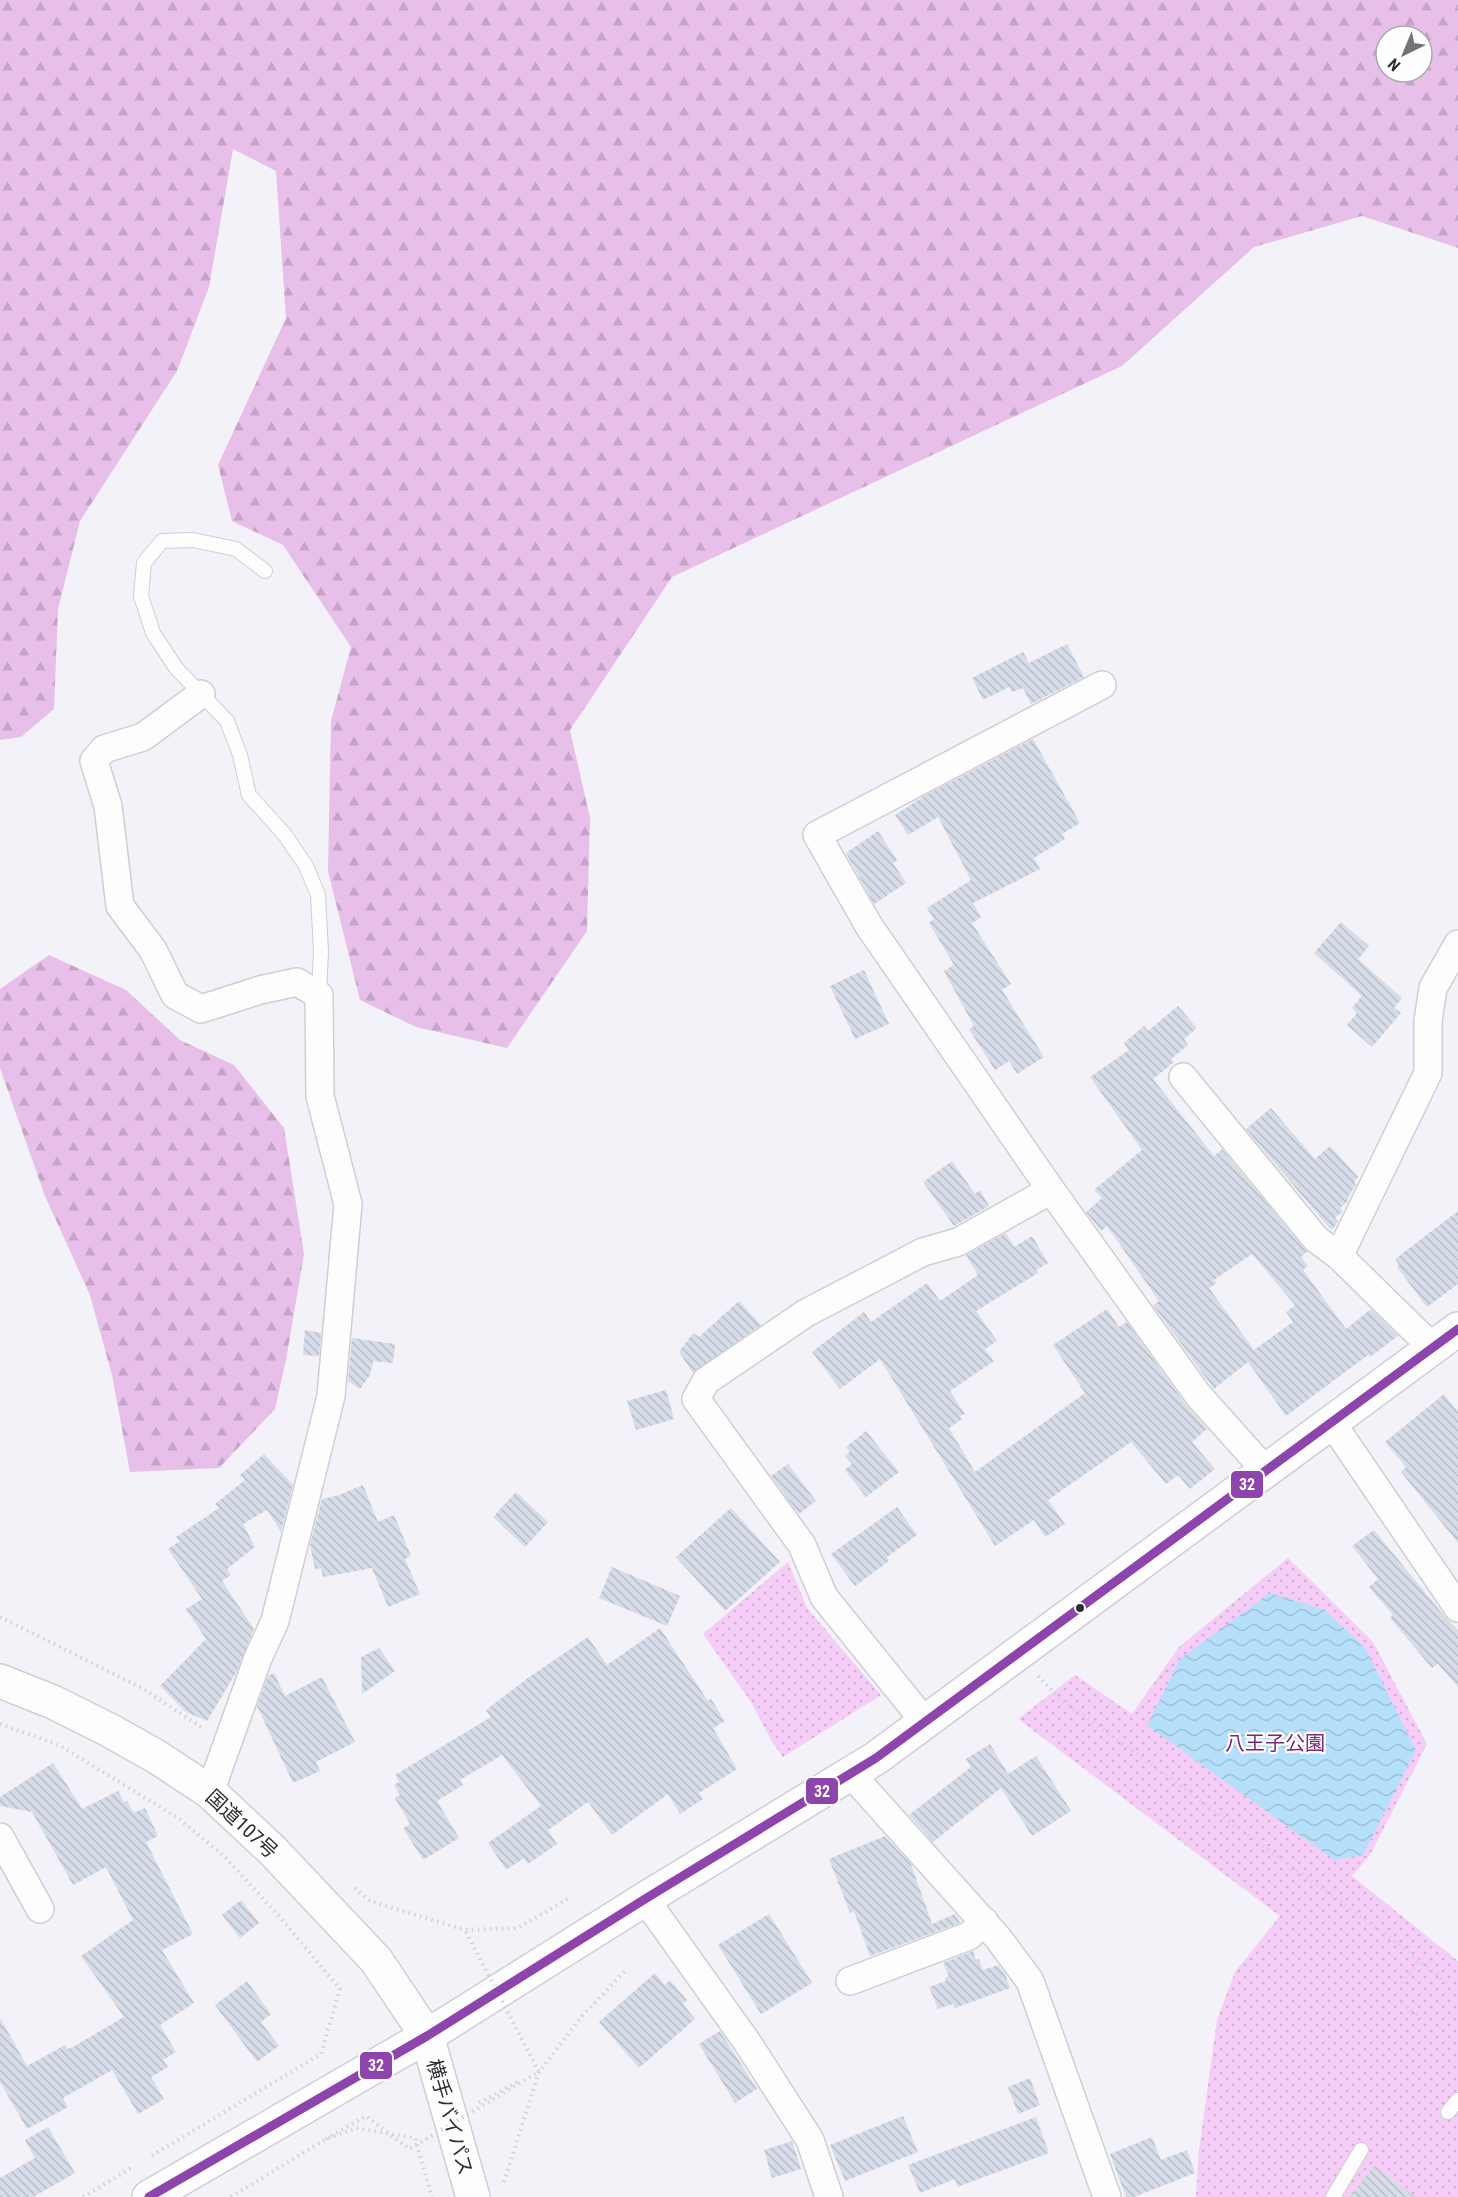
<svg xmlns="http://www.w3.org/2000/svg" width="1458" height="2197" font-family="'Roboto Condensed','Noto Sans JP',sans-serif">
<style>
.forest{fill:url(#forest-firs);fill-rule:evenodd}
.park{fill:url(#park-dots)}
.water{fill:url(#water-waves)}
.building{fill:url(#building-back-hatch);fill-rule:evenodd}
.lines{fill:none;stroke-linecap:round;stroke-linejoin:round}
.service-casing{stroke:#cecfd4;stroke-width:16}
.minor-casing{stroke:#cecfd4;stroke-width:30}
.tertiary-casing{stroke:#cecfd4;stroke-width:36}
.trunk-casing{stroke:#cecfd4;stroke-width:36}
.path{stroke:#d1d2d3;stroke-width:4;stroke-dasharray:1.5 4.5;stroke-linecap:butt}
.service{stroke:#fdfdfe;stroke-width:14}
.minor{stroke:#fdfdfe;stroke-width:27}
.tertiary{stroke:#fdfdfe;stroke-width:33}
.trunk{stroke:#fdfdfe;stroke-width:33}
.path-bridge{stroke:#d1d2d3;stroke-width:4;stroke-dasharray:1.5 4.5;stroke-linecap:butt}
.bus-1-casing{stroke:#fefefe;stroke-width:14}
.bus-1{stroke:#8e44ad;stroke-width:9}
.bus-dot{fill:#2d2e33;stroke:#fefefe;stroke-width:2}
.labels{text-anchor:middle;stroke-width:4.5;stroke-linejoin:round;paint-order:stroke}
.park-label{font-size:20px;fill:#7b257d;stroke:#fefefe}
.street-label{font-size:20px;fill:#2d2e33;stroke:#fefefe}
.line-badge{stroke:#fefefe;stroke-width:2}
.badge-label{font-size:16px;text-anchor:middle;font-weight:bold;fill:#fff}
</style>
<defs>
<pattern id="forest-firs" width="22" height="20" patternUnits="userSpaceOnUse" patternTransform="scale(1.5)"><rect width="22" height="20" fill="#e7bfe9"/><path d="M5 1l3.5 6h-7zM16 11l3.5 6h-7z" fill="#c6a4c8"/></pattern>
<pattern id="park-dots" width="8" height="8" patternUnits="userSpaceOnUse" patternTransform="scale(1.5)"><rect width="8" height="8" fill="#f5cdf7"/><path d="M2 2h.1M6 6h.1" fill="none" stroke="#d2b0d4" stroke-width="1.8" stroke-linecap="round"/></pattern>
<pattern id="water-waves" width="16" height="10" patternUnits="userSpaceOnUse" patternTransform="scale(1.5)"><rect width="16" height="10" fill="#b6e0f9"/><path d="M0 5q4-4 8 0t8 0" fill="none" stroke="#9dc0d6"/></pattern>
<pattern id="building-back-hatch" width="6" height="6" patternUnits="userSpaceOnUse" patternTransform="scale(1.5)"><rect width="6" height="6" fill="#d6dde9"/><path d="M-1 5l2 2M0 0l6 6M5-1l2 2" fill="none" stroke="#b8bec8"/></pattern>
</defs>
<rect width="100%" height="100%" fill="#f2f2f8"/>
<path class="forest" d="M 0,0 L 1458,0 L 1458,248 L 1362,216 L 1254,247 L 1122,366 L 672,577 L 570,730 L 590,818 L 587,931 L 507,1048 L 416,1027 L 360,1000 L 328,871 L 331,721 L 351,647 L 283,545 L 232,521 L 218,465 L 286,318 L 276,171 L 233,149 L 209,287 L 177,371 L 80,521 L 58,609 L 54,709 L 21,737 L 0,740 ZM 1386,36 L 1422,36 L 1422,72 L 1386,72 Z
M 49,955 L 126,990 L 180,1040 L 234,1065 L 284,1128 L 304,1254 L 286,1360 L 275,1409 L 219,1468 L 130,1472 L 112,1375 L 90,1295 L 45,1196 L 0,1068 L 0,989 Z"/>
<path class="park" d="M 1288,1558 L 1373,1642 L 1427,1744 L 1370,1855 L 1352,1876 L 1458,1961 L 1458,2197 L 1196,2197 L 1199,2150 L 1217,2020 L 1235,1972 L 1280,1916 L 1018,1719 L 1075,1675 L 1132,1714 L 1179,1647 Z
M 788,1562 L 807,1608 L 881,1695 L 783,1757 L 772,1742 L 751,1702 L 703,1634 Z"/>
<path class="water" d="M 1270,1593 L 1325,1610 L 1365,1648 L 1416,1750 L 1363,1855 L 1334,1860 L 1147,1725 L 1180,1659 Z"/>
<path class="building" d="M 1067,644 L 1084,677 L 1031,704 L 1023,688 L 1012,692 L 1009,687 L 983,700 L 972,678 L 1023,652 L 1029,663 Z
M 1033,739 L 1080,823 L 1062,834 L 1065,839 L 1034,858 L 1040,869 L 973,903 L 981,917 L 972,923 L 1011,984 L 1002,990 L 1044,1057 L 1017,1074 L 1009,1061 L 995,1070 L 969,1029 L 974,1026 L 944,971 L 954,965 L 929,923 L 934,919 L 927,908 L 971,880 L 938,817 L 908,835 L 895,815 L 926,795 Z
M 878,831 L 897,860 L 893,863 L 906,883 L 874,904 L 846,853 Z
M 1341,922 L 1369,946 L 1358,959 L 1402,998 L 1394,1008 L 1401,1013 L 1372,1047 L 1347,1025 L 1357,1013 L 1352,1008 L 1362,996 L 1314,953 Z
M 864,970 L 889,1024 L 855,1039 L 830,986 Z
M 1178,1006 L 1197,1028 L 1184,1039 L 1188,1045 L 1171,1059 L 1174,1062 L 1153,1079 L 1214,1156 L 1222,1149 L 1307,1252 L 1301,1257 L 1308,1266 L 1303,1270 L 1346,1329 L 1371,1309 L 1398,1336 L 1370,1357 L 1368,1355 L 1286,1416 L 1248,1362 L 1214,1389 L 1153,1305 L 1159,1301 L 1107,1226 L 1101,1231 L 1086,1212 L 1102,1198 L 1094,1190 L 1142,1150 L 1090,1077 L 1129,1050 L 1124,1043 L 1144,1026 L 1148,1031 ZM 1252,1254 L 1295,1305 L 1286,1312 L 1293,1322 L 1254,1350 L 1209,1288 L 1217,1283 L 1214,1280 Z
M 1271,1108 L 1315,1159 L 1330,1146 L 1358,1177 L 1354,1182 L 1356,1185 L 1348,1197 L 1348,1201 L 1340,1208 L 1343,1211 L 1335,1218 L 1338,1221 L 1336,1225 L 1331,1230 L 1246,1129 Z
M 952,1161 L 975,1194 L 980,1190 L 989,1206 L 954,1226 L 923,1182 Z
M 1458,1211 L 1458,1284 L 1427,1307 L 1397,1267 L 1399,1265 L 1395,1259 Z
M 1006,1233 L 1014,1247 L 1032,1236 L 1048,1263 L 1036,1270 L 1038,1273 L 976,1311 L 997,1341 L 985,1349 L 994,1361 L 950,1391 L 965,1414 L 960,1416 L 962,1419 L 949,1428 L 975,1472 L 1085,1393 L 1053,1345 L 1107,1309 L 1119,1327 L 1127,1322 L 1185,1404 L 1207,1429 L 1192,1442 L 1215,1469 L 1190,1489 L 1178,1475 L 1166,1484 L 1131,1442 L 1048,1500 L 1065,1524 L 1045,1537 L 1034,1520 L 995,1546 L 880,1359 L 840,1389 L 812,1352 L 864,1312 L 871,1322 L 927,1283 L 940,1301 L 978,1275 L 966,1255 Z
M 739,1301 L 761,1325 L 693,1373 L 679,1352 L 693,1333 L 699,1337 Z
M 305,1330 L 321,1333 L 319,1356 L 303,1355 Z
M 352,1338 L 395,1344 L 393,1363 L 373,1361 L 370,1375 L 360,1389 L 348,1381 Z
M 666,1390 L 674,1419 L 636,1430 L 627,1401 Z
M 1444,1394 L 1458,1412 L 1458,1543 L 1401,1472 L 1406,1467 L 1385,1442 Z
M 866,1431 L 899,1472 L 866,1497 L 845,1470 L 852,1464 L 845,1456 L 850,1452 L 846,1447 Z
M 264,1454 L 293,1485 L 281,1532 L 267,1510 L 243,1524 L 255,1547 L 227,1569 L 231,1575 L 222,1581 L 254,1629 L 237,1671 L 207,1721 L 186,1712 L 160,1686 L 206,1639 L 186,1609 L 202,1599 L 168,1549 L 180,1541 L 176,1537 L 219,1508 L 215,1504 L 245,1480 L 240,1475 Z
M 788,1464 L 816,1501 L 799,1514 L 771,1476 Z
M 363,1485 L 378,1522 L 394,1515 L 411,1556 L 405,1559 L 420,1594 L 388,1607 L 372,1568 L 323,1577 L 321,1568 L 315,1569 L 310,1545 L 322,1499 L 339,1495 Z
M 516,1492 L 548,1522 L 525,1547 L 493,1517 Z
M 897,1507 L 917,1535 L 887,1557 L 889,1561 L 855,1586 L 831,1554 Z
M 731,1508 L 780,1562 L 725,1611 L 676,1557 Z
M 1374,1530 L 1445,1617 L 1458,1630 L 1458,1687 L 1438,1664 L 1432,1668 L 1390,1618 L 1393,1615 L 1369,1587 L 1378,1579 L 1352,1546 Z
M 612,1567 L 680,1596 L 667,1626 L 599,1598 Z
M 660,1628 L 708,1701 L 711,1699 L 725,1721 L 713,1728 L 737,1769 L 699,1793 L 703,1799 L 680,1814 L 668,1794 L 612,1835 L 588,1802 L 548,1830 L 557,1844 L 528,1864 L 524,1858 L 506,1870 L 488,1843 L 541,1806 L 502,1755 L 460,1780 L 463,1785 L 437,1801 L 459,1838 L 423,1860 L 403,1828 L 410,1824 L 395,1798 L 400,1795 L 394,1785 L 399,1782 L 395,1775 L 491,1717 L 486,1710 L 528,1678 L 588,1637 L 607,1665 Z
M 379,1648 L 395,1671 L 362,1694 L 361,1657 Z
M 274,1673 L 285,1696 L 322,1677 L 355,1742 L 316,1762 L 320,1771 L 293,1783 L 257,1706 L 268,1676 Z
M 990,1744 L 1008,1774 L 1036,1756 L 1071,1811 L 1032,1836 L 1001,1788 L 933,1842 L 909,1815 L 971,1767 L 966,1759 Z
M 53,1763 L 82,1809 L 118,1791 L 124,1802 L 127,1801 L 134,1813 L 145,1808 L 158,1836 L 146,1842 L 193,1934 L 162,1950 L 194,2003 L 160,2025 L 176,2052 L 163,2060 L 168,2067 L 151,2077 L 164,2099 L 138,2114 L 112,2070 L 63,2098 L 68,2107 L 27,2129 L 0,2082 L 0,2018 L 27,2066 L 65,2045 L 67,2049 L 73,2047 L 124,2017 L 81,1956 L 133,1920 L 106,1867 L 73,1885 L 32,1812 L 0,1806 L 0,1797 Z
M 885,1836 L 911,1864 L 932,1924 L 955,1914 L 960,1923 L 870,1956 L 854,1911 L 850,1913 L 829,1859 Z
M 241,1900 L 259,1923 L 240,1938 L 222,1915 Z
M 769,1914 L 812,1983 L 761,2014 L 718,1945 Z
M 973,1951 L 976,1960 L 979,1959 L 983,1970 L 998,1965 L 1005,1974 L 1010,1988 L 955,2008 L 953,2004 L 938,2009 L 929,1987 L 946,1981 L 945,1978 L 949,1976 L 943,1963 Z
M 655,1973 L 665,1985 L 670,1980 L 687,2000 L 683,2004 L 695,2019 L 639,2068 L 599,2022 Z
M 247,1981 L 271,2014 L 261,2022 L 279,2046 L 257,2062 L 215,2005 Z
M 720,2031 L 757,2089 L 735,2103 L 699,2044 Z
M 1030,2078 L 1040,2105 L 1018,2114 L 1008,2087 Z
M 903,2116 L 918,2152 L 845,2181 L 830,2145 Z
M 1036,2117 L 1049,2153 L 957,2187 L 955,2179 L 920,2193 L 908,2165 Z
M 48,2127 L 75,2173 L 33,2197 L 0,2197 L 0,2178 L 35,2158 L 25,2140 Z
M 1152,2137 L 1161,2160 L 1187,2150 L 1195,2173 L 1134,2197 L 1126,2197 L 1110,2154 Z
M 792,2141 L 801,2169 L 772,2178 L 764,2150 Z
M 1374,2166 L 1415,2197 L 1350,2197 Z"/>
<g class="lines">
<g class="service-casing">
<path id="service" d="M 265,571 L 236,549 L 193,540 L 162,541 L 144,563 L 141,596 L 153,633 L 176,668 L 227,721 L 240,755 L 249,795 L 285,835 L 306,866 L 318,895 L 321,951 L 319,995
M 1448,2112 L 1458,2100
M 1333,2197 L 1361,2150"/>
</g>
<g class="minor-casing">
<path id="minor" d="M 1102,685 L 817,835 L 869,926 L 1051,1190 L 1198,1395 L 1266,1471
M 201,694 L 143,737 L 104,749 L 94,761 L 108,806 L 120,906 L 153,950 L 175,995 L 201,1009 L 260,990 L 297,982 L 319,995 L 320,1096 L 348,1204 L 331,1396 L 275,1621 L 258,1658 L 210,1792
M 1183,1077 L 1316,1239 L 1339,1256 L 1433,1348
M 1339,1256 L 1428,1073 L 1428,1021 L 1433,988 L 1458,944
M 1332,1423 L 1458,1608
M 925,1722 L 824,1597 L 802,1545 L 696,1399 L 706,1381 L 806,1313 L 923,1252 L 958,1242 L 1051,1190
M 850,1773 L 998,1938 L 1030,1981 L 1107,2197
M 0,1837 L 40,1909
M 645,1899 L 747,2042 L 810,2140 L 829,2197
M 850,1981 L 969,1936 L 984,1921"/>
</g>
<g class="tertiary-casing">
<path id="tertiary" d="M 149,2197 L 427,2036"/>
</g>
<g class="trunk-casing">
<path id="trunk" d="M 0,1681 L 53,1702 L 109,1730 L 157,1757 L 210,1792 L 273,1851 L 376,1960 L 427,2036 L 473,2197
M 427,2036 L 645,1899 L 876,1758 L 1458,1329"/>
</g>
<path class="path" d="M 0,1617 L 142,1688 L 204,1729
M 1038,1676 L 1058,1697 L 1397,1943 L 1450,1986
M 0,1724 L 59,1745 L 178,1818 L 224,1856 L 278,1915 L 340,1989 L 321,2054 L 148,2158
M 355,1888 L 370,1901 L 465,1930 L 518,1928 L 571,1897
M 1402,1983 L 1419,1961
M 1402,2003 L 1423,2020
M 479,2103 L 521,2080
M 504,2182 L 539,2072 L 582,2016 L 626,1970
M 83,2197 L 131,2168
M 231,2197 L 326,2139 L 356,2128 L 415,2138 L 432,2197"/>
<use href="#service" class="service"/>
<use href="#minor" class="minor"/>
<use href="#tertiary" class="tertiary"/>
<use href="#trunk" class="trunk"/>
<path class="path-bridge" d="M 326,2139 L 366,2116 L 409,2149 L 539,2072 L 465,1930"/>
<g class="bus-1-casing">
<path id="bus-1" d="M 149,2197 L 427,2036 L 645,1899 L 876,1758 L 1458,1329"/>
</g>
<use href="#bus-1" class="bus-1"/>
</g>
<circle class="bus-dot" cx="1080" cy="1608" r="5"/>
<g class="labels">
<g class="park-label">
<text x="1275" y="1750">八王子公園</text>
</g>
<g class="street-label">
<text transform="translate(242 1824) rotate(43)" y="7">国道107号</text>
<text transform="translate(450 2117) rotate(74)" y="7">横手バイパス</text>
</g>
</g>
<g class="line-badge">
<rect x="1230" y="1470" width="34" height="29" rx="6" fill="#8e44ad"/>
<rect x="805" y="1777" width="34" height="28" rx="6" fill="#8e44ad"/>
<rect x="359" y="2051" width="34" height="29" rx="6" fill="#8e44ad"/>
</g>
<g class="badge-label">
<text x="1247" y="1490">32</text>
<text x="822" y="1797">32</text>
<text x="376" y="2071">32</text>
</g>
<g transform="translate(1404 54) rotate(223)"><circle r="28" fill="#fefefe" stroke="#aaabad" stroke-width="1.5"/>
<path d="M0-4.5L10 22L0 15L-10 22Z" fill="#727378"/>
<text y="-9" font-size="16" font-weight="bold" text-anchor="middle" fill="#2d2e33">N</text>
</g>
</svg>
